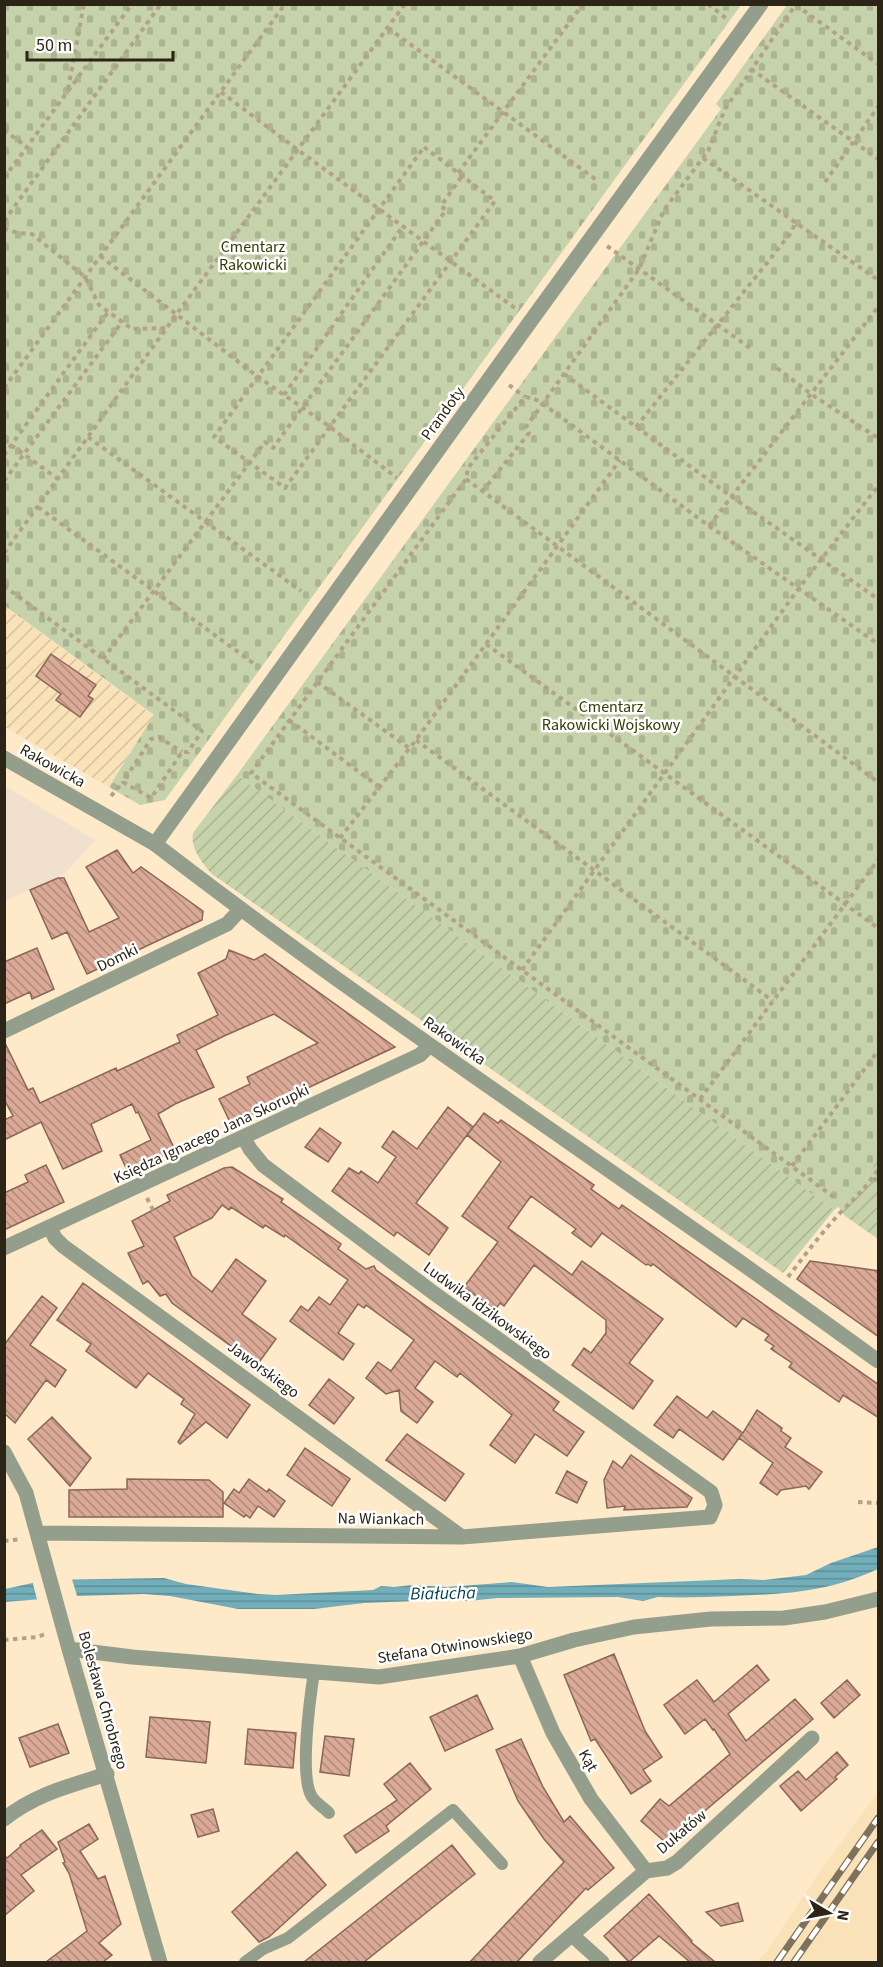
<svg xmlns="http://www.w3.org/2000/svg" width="883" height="1967" font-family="'Source Sans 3',sans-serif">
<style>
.commercial{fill:#f0e0cd}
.industrial{fill:url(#industrial-furrows)}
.built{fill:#f9e1b8}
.cemetery{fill:url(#cemetery-stones)}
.garden{fill:url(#garden-furrows)}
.water{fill:url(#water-rules)}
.pier{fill:#fee9c8}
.building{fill:url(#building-back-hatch);stroke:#886658;stroke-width:1.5}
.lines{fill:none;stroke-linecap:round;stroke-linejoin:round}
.path{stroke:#b1a288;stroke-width:4;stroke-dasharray:4.5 4.5;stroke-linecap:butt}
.service{stroke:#949e8c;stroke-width:12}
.minor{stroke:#949e8c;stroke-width:15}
.tertiary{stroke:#949e8c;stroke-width:15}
.rail-casing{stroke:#7e725d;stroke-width:7}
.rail{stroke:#fff;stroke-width:4.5;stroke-dasharray:14;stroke-linecap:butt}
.labels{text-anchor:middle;stroke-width:5;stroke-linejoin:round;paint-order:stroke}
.park-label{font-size:16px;fill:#333d06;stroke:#fff}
.street-label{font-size:16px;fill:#2b2417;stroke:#fff}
.water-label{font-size:18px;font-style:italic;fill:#053f49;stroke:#fff}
</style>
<defs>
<pattern id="industrial-furrows" width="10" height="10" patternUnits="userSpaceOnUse" patternTransform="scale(1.5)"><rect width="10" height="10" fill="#f9e1b8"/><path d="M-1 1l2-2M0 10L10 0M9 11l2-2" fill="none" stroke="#d6c19d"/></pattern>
<pattern id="cemetery-stones" width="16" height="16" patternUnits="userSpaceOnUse" patternTransform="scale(1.5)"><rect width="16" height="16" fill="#c6d2aa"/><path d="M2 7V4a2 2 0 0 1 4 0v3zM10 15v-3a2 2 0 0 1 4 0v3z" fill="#aab492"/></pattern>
<pattern id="garden-furrows" width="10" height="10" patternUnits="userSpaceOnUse" patternTransform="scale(1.5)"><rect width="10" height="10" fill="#c6d2aa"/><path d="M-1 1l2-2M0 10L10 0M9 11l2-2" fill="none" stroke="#aab492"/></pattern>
<pattern id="water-rules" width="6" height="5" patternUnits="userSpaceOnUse" patternTransform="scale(1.5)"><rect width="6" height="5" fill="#72aeba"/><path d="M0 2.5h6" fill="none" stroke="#5e8d96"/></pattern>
<pattern id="building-back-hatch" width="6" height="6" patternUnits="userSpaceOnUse" patternTransform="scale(1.5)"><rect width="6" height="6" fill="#dbaa97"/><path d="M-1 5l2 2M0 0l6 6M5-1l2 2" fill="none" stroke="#b28a7a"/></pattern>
</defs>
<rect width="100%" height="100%" fill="#fee9c8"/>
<path class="commercial" d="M 5,786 L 95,840 L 64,874 L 5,901 Z"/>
<path class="industrial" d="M 4,606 L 154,716 L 109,787 L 5,727 Z"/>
<path class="built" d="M 878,1792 L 878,1962 L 756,1962 L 767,1951 L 827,1861 Z"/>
<path class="cemetery" d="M 5,4 L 741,5 L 165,800 L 140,805 L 109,787 L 154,715 L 5,606 Z
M 787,5 L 878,5 L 878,1159 L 857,1192 L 834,1210 L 237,775 L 721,109 L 716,104 Z"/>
<path class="garden" d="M 237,775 L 834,1210 L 783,1273 L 212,874 C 202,863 190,848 193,833 Z
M 878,1159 L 878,1239 L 845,1216 L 838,1206 L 857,1192 Z"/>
<path class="water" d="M 878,1547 L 878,1569 C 829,1592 786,1594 733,1596 C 708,1597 683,1598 658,1597 L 643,1601 L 618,1597 L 498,1598 L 468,1601 L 443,1600 L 364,1603 L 314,1609 L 238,1609 L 170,1596 L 144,1594 L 78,1596 L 5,1602 L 5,1589 L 46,1580 L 164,1578 L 186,1584 L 258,1594 L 276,1595 L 373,1590 L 381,1586 L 394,1587 L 412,1585 L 447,1587 L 512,1582 L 548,1587 L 740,1579 L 764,1580 L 806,1575 L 831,1563 Z"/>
<path class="pier" d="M 71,1576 L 78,1599 L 38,1603 L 32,1580 L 46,1577 Z"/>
<path class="building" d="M 51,654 L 96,685 L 88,696 L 93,699 L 80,717 L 56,700 L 61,694 L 36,676 Z
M 117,850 L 133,873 L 141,867 L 203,911 L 202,920 L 87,974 L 67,932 L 52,939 L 30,890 L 58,878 L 64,878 L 89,932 L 119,918 L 86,867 Z
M 37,948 L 54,989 L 32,999 L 30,992 L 4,1004 L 4,962 Z
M 229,950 L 254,960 L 265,954 L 395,1047 L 231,1124 L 219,1099 L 250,1084 L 247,1077 L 318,1043 L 274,1014 L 224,1036 L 196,1050 L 214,1087 L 175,1104 L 158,1114 L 175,1150 L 128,1172 L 120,1155 L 151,1140 L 138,1112 L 136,1113 L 132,1104 L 91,1124 L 102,1151 L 63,1169 L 41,1122 L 4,1140 L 4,1120 L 13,1116 L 4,1099 L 4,1041 L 28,1090 L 33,1088 L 40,1103 L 116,1068 L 117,1071 L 180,1042 L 177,1035 L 218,1015 L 198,973 L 226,959 Z
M 448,1107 L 473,1127 L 416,1203 L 448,1228 L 429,1255 L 397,1232 L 394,1236 L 332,1191 L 349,1168 L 359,1174 L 361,1171 L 378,1183 L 396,1157 L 382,1147 L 393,1131 L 417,1149 Z
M 484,1113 L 498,1123 L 501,1120 L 594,1185 L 591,1189 L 619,1209 L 622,1205 L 879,1385 L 879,1418 L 843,1395 L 839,1402 L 789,1367 L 792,1363 L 771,1349 L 774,1346 L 765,1340 L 769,1335 L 743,1318 L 736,1327 L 653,1264 L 651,1266 L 648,1264 L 646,1265 L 602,1233 L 591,1247 L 572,1233 L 576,1229 L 531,1196 L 508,1228 L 572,1275 L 582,1261 L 663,1319 L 629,1363 L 653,1381 L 633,1409 L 572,1365 L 584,1348 L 591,1353 L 606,1333 L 606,1320 L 534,1265 L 504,1306 L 500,1303 L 495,1310 L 464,1287 L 498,1242 L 462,1216 L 501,1162 L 467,1135 Z
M 320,1128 L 341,1143 L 328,1162 L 305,1147 Z
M 46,1165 L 64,1202 L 4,1230 L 4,1193 L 28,1182 L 25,1175 Z
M 232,1167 L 283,1199 L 281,1202 L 341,1244 L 338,1249 L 366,1269 L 374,1266 L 376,1270 L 559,1402 L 553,1410 L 584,1432 L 567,1456 L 535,1434 L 515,1463 L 490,1445 L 512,1415 L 460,1373 L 457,1377 L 435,1361 L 415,1388 L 433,1402 L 417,1423 L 401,1411 L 399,1390 L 386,1394 L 366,1378 L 378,1362 L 391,1371 L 414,1340 L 366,1305 L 364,1308 L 358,1304 L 338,1333 L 354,1344 L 343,1360 L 290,1321 L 301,1306 L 308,1311 L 319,1297 L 330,1305 L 348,1280 L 285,1235 L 284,1237 L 265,1225 L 263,1228 L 231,1207 L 229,1210 L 222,1205 L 212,1218 L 174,1237 L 192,1276 L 212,1292 L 236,1259 L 266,1281 L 242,1314 L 276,1339 L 257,1365 L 172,1303 L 166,1294 L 160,1296 L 148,1281 L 143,1284 L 128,1253 L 144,1246 L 132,1221 L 170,1201 L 167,1195 L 224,1168 Z
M 810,1261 L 879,1271 L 879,1337 L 797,1279 Z
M 83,1283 L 250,1405 L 227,1438 L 206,1422 L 180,1444 L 178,1442 L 195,1414 L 181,1404 L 184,1399 L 148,1373 L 136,1388 L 86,1351 L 91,1344 L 57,1320 Z
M 42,1296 L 57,1308 L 30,1345 L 66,1370 L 55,1387 L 46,1380 L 15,1423 L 4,1413 L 4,1345 Z
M 329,1379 L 354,1398 L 334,1424 L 309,1405 Z
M 677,1396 L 707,1418 L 713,1411 L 743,1433 L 757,1410 L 782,1428 L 781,1431 L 791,1438 L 785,1447 L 822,1472 L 809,1489 L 806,1486 L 781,1490 L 777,1495 L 760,1483 L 773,1463 L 739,1438 L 742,1434 L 723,1460 L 679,1429 L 673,1438 L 654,1425 Z
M 52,1417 L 91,1458 L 70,1486 L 28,1439 Z
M 407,1434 L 464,1474 L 445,1501 L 386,1460 Z
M 305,1448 L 350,1479 L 332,1506 L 287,1475 Z
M 631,1455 L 692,1498 L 687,1507 L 624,1510 L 625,1506 L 607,1508 L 604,1480 L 613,1461 L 622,1468 Z
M 567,1471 L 587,1482 L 577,1503 L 556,1493 Z
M 127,1479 L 209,1480 L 223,1492 L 223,1517 L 69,1517 L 69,1490 L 127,1489 Z
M 249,1479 L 267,1492 L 269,1489 L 285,1501 L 274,1517 L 258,1506 L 250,1518 L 246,1515 L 244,1517 L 224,1503 L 234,1489 L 239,1493 Z
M 614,1654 L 645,1731 L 662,1757 L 643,1770 L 651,1781 L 631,1794 L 595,1739 L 591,1741 L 564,1675 Z
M 757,1665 L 769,1680 L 728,1714 L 746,1741 L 795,1699 L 813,1719 L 700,1815 L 672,1848 L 641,1821 L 660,1799 L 669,1806 L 730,1754 L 714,1729 L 713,1730 L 705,1719 L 685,1734 L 664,1705 L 697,1680 L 714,1702 Z
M 847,1680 L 860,1695 L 834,1718 L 821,1703 Z
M 477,1695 L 493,1729 L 445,1751 L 430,1717 Z
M 150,1717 L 210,1722 L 206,1763 L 146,1757 Z
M 58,1724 L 69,1753 L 30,1767 L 19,1738 Z
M 248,1729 L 296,1733 L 293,1768 L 245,1764 Z
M 325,1736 L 354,1739 L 349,1776 L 320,1772 Z
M 521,1739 L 543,1787 L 564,1822 L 570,1816 L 614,1868 L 588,1890 L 586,1888 L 517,1962 L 470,1962 L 564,1862 L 544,1839 L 518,1801 L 496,1750 Z
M 837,1752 L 848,1765 L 835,1777 L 837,1779 L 801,1811 L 780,1786 L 798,1771 L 806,1780 Z
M 410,1763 L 431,1789 L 386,1826 L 389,1831 L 356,1853 L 344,1836 L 397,1800 L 384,1784 Z
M 213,1809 L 219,1831 L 198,1837 L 191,1815 Z
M 89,1824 L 98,1839 L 80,1851 L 98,1879 L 105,1876 L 121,1924 L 99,1943 L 112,1955 L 103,1962 L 46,1962 L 87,1931 L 69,1873 L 63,1863 L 65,1862 L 58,1842 Z
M 42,1830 L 57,1849 L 21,1875 L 34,1891 L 4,1916 L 4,1855 L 7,1858 L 21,1846 L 20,1845 Z
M 452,1845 L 475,1874 L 364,1962 L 304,1962 Z
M 297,1852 L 326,1885 L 269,1937 L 259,1942 L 232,1912 Z
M 649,1894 L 692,1941 L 691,1942 L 715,1962 L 690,1962 L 659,1936 L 629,1962 L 604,1936 Z
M 738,1903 L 743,1921 L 721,1926 L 706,1912 Z"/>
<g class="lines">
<path class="path" d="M 708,4 L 727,19
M 796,5 L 878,64
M 388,28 L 598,181
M 751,69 L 878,159
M 68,89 L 84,4
M 221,92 L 298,150 L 519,311
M 4,130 L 27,147
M 424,147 L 495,201 L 285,488 L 214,437 Z
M 703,158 L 878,280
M 458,173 L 583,4
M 4,178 L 132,4
M 825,182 L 878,107
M 4,221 L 161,4
M 4,228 L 18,233 L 32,234 L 85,277 L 99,305 L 132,329 L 167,328
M 607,246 L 750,348
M 100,256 L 257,376 L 330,427 L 397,478
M 777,368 L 811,394 L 878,438
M 564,374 L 732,497 L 878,599
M 509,385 L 525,397
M 4,388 L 285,4
M 284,395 L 403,226
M 636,427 L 790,234 L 796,222
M 88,437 L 301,591
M 4,440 L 58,479
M 4,455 L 108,312
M 466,479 L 878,782
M 4,481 L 122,322
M 482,492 L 529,433 L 526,427 L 639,269 L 664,210 L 708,151 L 725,109 L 796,4
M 38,507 L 256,665
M 709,526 L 878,307
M 4,553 L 176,315 L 405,4
M 4,586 L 202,731 L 188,752 L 182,752 L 151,798 L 123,782 L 151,739 L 159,737 L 182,752
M 486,644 L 878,928
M 103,659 L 265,442 L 273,448 L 446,210 L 441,206 L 462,176
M 317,682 L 409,748
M 289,720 L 378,786
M 416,740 L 773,1001
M 111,796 L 123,782
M 340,838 L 416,740 L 620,460
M 522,970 L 799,588 L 878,486
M 700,1099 L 878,860
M 792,1166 L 878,1051
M 873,1178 L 878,1182
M 834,1197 L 251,773 L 466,479 L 468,468 L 525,397 L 533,398 L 543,404 L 709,526 L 878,644
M 147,1198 L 153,1210
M 788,1277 C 805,1255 822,1232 841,1212 C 855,1198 867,1186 878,1170
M 858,1502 L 878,1503
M 4,1541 L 22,1539
M 4,1640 L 37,1637 L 48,1633"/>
<path class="service" d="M 314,1672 C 310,1698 299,1777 312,1797 C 316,1803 324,1808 329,1813
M 245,1962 L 263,1949 L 288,1938 L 453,1810 L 502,1864"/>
<path class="minor" d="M 155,844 C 390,1025 639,1186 878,1361
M 4,1031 L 227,924 L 240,910
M 50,1227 L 55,1238 L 63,1246 L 462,1537
M 4,1248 L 420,1055 L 430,1045
M 4,1452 L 26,1493 L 69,1649 L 160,1962
M 38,1533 L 462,1537 L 710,1517 L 715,1505 L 711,1492 L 435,1294 L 263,1165 L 250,1149 L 244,1138
M 69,1649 L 132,1657 L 379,1677 L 520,1656 L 574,1640 L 634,1627 L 711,1619 L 784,1618 L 825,1612 L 878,1599
M 520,1656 L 553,1733 L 591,1799 L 646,1871
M 4,1819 C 36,1794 69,1786 107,1774
M 572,1935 L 602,1962
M 540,1962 L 646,1871 L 667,1868 L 677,1862 L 812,1738"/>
<path class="tertiary" d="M 4,758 L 155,844 L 530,322 L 761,4"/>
<g class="rail-casing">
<path id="rail" d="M 777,1962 L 878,1818
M 794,1962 L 878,1842"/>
</g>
<use href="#rail" class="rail"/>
</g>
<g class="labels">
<g class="park-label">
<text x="253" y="252">Cmentarz<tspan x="253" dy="18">Rakowicki</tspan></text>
<text x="611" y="712">Cmentarz<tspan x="611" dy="18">Rakowicki Wojskowy</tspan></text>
</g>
<g class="street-label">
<text transform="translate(442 413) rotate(-54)" y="6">Prandoty</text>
<text transform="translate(53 765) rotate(29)" y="6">Rakowicka</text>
<text transform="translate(117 957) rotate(-26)" y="6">Domki</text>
<text transform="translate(455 1040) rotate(35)" y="6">Rakowicka</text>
<text transform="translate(211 1133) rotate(-25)" y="6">Księdza Ignacego Jana Skorupki</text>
<text transform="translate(488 1310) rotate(36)" y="6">Ludwika Idzikowskiego</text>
<text transform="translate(264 1369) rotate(36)" y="6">Jaworskiego</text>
<text transform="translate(381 1518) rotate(1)" y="6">Na Wiankach</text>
<text transform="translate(455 1645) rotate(-9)" y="6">Stefana Otwinowskiego</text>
<text transform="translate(104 1700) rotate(74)" y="6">Bolesława Chrobrego</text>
<text transform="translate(589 1760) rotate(60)" y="6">Kąt</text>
<text transform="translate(681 1831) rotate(-40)" y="6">Dukatów</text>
</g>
<g class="water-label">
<text transform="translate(443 1593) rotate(-1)" y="6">Białucha</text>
</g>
</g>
<rect width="883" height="1967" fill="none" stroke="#2b2417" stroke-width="12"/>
<g transform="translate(829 1913) rotate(100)" stroke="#ffffff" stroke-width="4.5" paint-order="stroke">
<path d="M0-4.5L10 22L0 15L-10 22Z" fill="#2b2417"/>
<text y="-9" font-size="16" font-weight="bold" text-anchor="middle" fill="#2b2417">N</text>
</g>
<path d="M27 51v9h146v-9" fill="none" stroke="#2b2417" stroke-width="3"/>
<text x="36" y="51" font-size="18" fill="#2b2417" stroke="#ffffff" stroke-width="4.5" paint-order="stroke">50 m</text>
</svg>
